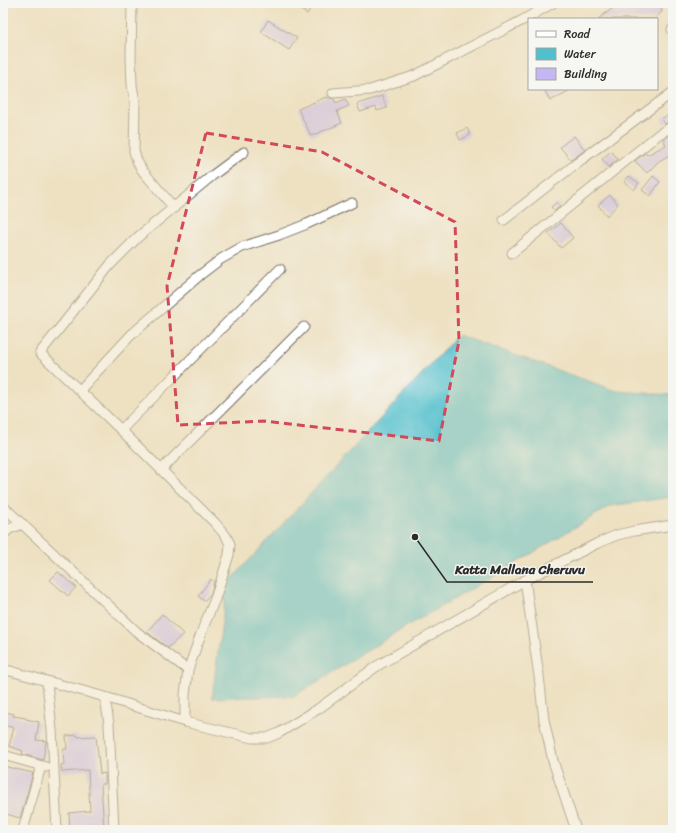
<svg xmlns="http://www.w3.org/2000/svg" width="676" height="833" font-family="Sriracha,sans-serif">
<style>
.water{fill:#52bfcc;stroke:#3e757c}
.building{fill:#c4b7f3}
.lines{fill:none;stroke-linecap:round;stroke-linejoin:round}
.minor-casing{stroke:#6f6b60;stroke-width:11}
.minor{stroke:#fff;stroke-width:9}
.marked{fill:none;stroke:#d1495b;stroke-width:3;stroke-dasharray:8 5;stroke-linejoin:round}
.leader{fill:none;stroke:#2b2b2b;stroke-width:1.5}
.callout-dot{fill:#2b2b2b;stroke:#f6f6f2;stroke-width:1.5}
.callout-label{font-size:13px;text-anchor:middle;font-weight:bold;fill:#2b2b2b;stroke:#f6f6f2;stroke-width:3;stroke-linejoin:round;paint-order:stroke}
</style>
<rect width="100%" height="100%" fill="#f6f6f2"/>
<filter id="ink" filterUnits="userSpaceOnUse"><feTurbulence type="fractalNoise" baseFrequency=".025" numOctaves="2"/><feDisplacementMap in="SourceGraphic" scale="8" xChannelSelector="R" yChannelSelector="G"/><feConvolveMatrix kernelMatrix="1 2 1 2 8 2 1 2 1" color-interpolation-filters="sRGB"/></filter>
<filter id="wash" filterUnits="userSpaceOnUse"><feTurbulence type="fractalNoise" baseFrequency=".012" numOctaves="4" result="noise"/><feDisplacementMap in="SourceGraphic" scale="16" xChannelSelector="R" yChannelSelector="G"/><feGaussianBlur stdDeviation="0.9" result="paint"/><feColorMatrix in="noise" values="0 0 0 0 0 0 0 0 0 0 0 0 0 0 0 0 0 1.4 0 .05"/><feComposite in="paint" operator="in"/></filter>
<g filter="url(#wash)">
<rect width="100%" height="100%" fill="#eee1c2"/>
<path class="water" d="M 458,335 L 617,391 L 673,395 L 673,497 L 610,506 L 508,568 L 404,628 L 294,696 L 212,698 L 227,584 Z"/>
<g id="blocks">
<path class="building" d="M 290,3 L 314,3 L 307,14 Z
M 620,3 L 669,3 L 661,10 L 662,12 L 654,19 L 598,19 Z
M 268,20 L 297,38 L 289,50 L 261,32 Z
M 544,89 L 572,89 L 550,101 Z
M 382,96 L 387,108 L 377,111 L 376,107 L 360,112 L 357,104 Z
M 326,97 L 334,99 L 336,103 L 345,99 L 349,106 L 337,111 L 342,123 L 311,136 L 298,109 Z
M 673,112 L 673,120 L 664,124 L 661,119 Z
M 467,128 L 470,135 L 460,140 L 457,133 Z
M 673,133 L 673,153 L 659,161 L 647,173 L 635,161 L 645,153 L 647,155 L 666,145 L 663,139 Z
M 574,136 L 585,150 L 571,160 L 560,147 Z
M 611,151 L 618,159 L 609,167 L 602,159 Z
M 629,176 L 639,183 L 634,190 L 624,182 Z
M 653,176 L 660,182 L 650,196 L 642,190 Z
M 610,195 L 618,204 L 607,216 L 598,205 Z
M 557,202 L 560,206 L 555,211 L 551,207 Z
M 561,223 L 573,238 L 561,248 L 548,233 Z
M 58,572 L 76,587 L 68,596 L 50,580 Z
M 211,579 L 214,582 L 211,593 L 204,601 L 198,596 Z
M 162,614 L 183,634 L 168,648 L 147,632 Z
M 5,712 L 14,714 L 13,716 L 26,718 L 26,719 L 39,722 L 36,740 L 46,741 L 43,760 L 22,754 L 23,751 L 9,746 L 14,728 L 3,725 Z
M 77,735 L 78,737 L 96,736 L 100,774 L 105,773 L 105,784 L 101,784 L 104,830 L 70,830 L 69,813 L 90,811 L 88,770 L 62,772 L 61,765 L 64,764 L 63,749 L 67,749 L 66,736 Z
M 3,766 L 33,773 L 20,818 L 3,813 Z"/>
</g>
</g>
<g filter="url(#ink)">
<use href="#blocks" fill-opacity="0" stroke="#6f6b60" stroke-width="1"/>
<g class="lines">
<g class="minor-casing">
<path id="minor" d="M 132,3 L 131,57 L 132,85 L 135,102 L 134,151 L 137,161 L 142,170 L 174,208
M 672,30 L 673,29
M 333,93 L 370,90 L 414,76 L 521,21 L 553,3
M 504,220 L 577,163 L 673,92
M 512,253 L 659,134 L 673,126
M 80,390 L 131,335 L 200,275 L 221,259 L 242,247 L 279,235 L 307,224 L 352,203
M 121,430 L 280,269
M 161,470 L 304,327
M 3,506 L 137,632 L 188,670
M 3,535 L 9,529 L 23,524
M 525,580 L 539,676 L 544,720 L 553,761 L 576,830
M 3,669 L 105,697 L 185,722 L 252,738 L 267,738 L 279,733 L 318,709 L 377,666 L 525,580 L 598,543 L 617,535 L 634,531 L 673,525
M 47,682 L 52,730 L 57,830
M 105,697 L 109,724 L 114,830
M 185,722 L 185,695 L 188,670 L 203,628 L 215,599 L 229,555 L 230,544 L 226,536 L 215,523 L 121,430 L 40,353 L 110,265 L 138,237 L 213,175 L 244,152
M 3,755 L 46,767
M 23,830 L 41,766"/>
</g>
<use href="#minor" class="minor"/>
</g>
</g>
<path d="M0 0H676V833H0ZM 206,133 L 322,152 L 455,222 L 459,341 L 439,441 L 264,421 L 178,425 L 167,286 Z" fill="#eee1c2" fill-opacity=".55" fill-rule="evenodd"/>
<path class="marked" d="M 206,133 L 322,152 L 455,222 L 459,341 L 439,441 L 264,421 L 178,425 L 167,286 Z"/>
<path class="leader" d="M415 537L447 582H593"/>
<circle class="callout-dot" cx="415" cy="537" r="4"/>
<g class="callout-label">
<text x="520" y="574">Katta Mallana Cheruvu</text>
</g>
<rect width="676" height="833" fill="none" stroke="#f6f6f2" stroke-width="16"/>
<rect x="528" y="18" width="130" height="72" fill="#f6f6f2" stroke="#a5a5a2"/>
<rect x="536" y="31" width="20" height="6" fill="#ffffff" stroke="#a5a5a2"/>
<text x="564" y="38" font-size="12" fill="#2b2b2b">Road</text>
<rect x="536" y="48" width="20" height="12" fill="#52bfcc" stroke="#a5a5a2"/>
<text x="564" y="58" font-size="12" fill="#2b2b2b">Water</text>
<rect x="536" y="68" width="20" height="12" fill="#c4b7f3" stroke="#a5a5a2"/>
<text x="564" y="78" font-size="12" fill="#2b2b2b">Building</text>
</svg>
